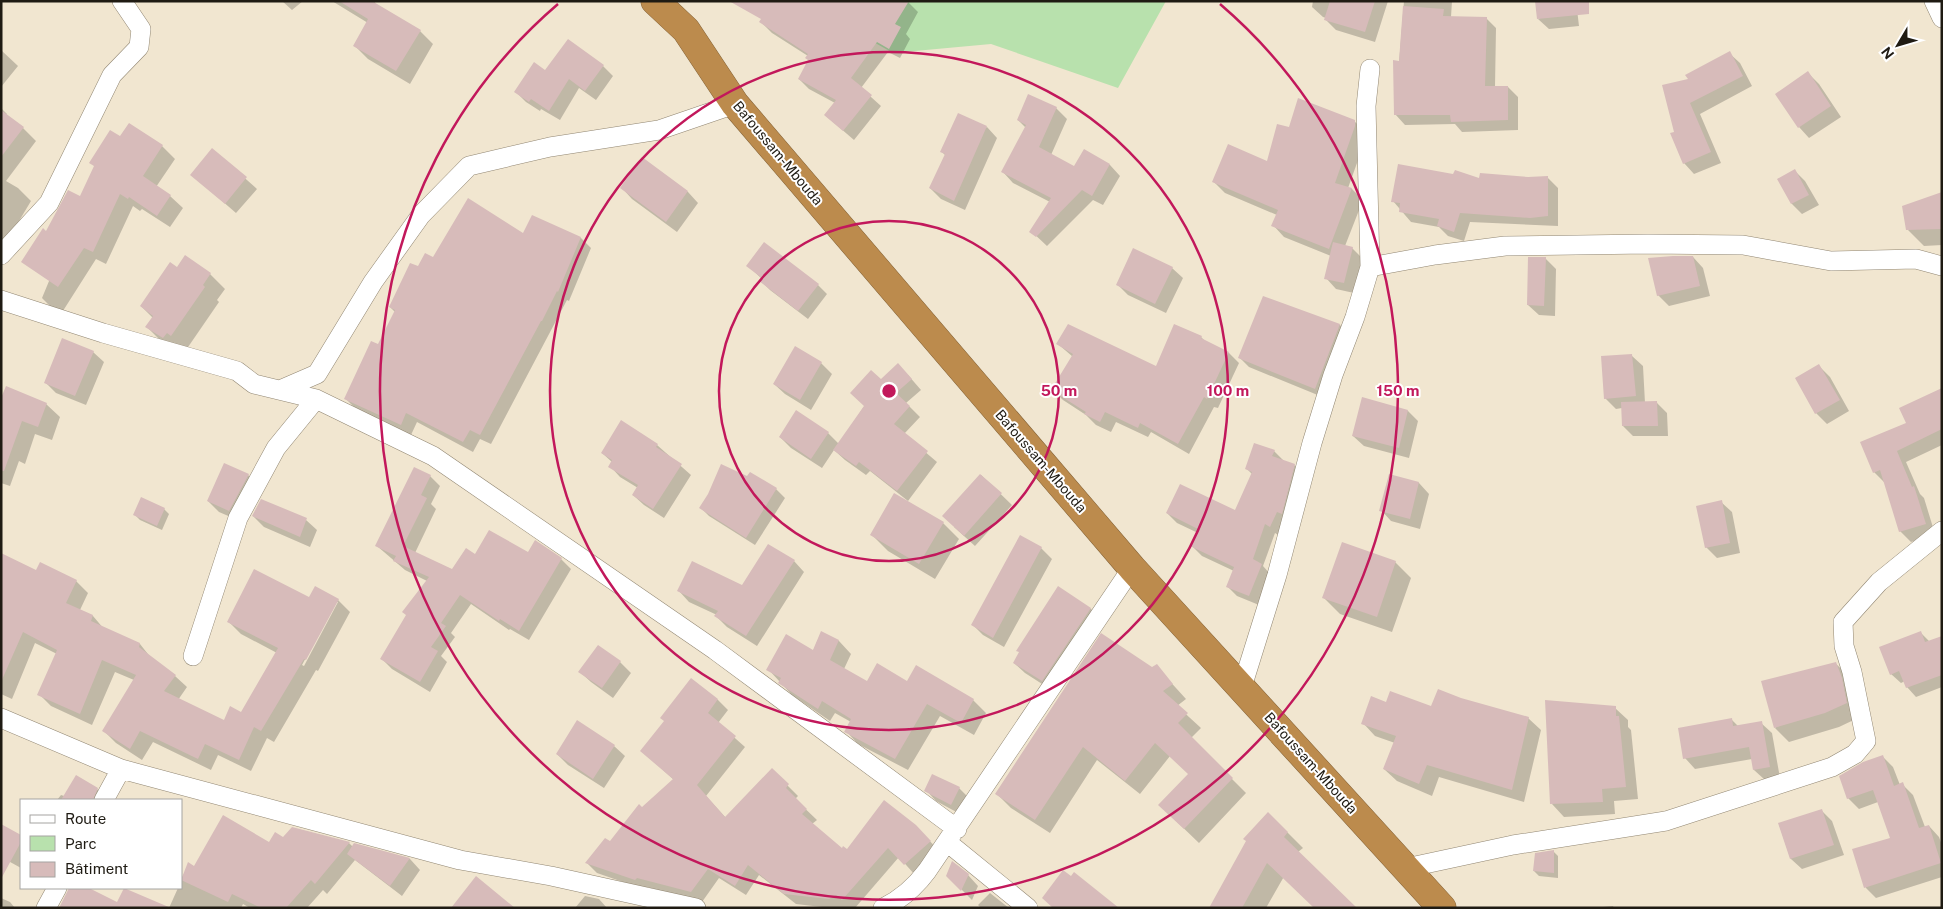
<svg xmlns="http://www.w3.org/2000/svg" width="1943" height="909" font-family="'Public Sans',sans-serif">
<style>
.green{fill:#b8e1ad}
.shadow{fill:#0003;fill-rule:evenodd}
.building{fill:#d7bbba}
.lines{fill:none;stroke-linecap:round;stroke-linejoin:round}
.street-casing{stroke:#918672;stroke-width:20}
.highway-casing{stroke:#856439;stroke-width:29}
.street{stroke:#fff;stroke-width:19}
.highway{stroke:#bc8b4d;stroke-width:28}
.ring{fill:none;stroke:#c2185b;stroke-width:2.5}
.labels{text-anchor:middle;stroke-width:4;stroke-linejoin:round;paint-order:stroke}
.street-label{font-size:14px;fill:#1f1b13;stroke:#fff}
.centre{fill:#c2185b;stroke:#fff;stroke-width:2.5}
.ring-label{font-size:15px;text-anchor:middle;font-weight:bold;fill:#c2185b;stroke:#fff;stroke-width:4;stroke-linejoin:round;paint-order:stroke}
</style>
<rect width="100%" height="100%" fill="#f1e6d0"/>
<path class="green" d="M 826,1 L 1166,1 L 1118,88 L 991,44 L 893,53 L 824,14 Z"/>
<path class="shadow" d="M 282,1 L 303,1 L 292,10 Z
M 332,1 L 376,1 L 374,4 L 420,31 L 433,44 L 410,84 L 368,59 L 355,46 L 368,23 Z
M 1313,1 L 1388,1 L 1375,42 L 1336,30 L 1326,20 L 1326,18 L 1323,17 L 1312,7 Z
M 1404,1 L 1452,1 L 1451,17 L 1486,18 L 1496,28 L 1495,87 L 1508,87 L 1518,97 L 1518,130 L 1462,132 L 1455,124 L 1405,125 L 1395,114 Z
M 1576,1 L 1579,26 L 1549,29 L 1538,19 Z
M 908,2 L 918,12 L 906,34 L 910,39 L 900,58 L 888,52 L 861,88 L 881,106 L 854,140 L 825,115 L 835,103 L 809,89 L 799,79 L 810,60 L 808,56 L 772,33 L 762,23 Z
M 1,50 L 18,66 L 1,87 Z
M 1729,53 L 1740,63 L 1752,86 L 1700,114 L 1721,163 L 1694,174 L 1684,163 L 1675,133 L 1689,80 Z
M 603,66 L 613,76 L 596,100 L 579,88 L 560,120 L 541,109 L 540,111 L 526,102 L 516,92 L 546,72 Z
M 1808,73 L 1819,84 L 1841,117 L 1809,138 L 1799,127 Z
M 1,108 L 7,114 L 6,115 L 23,128 L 36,141 L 6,181 L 18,188 L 31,201 L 1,251 Z
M 1056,108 L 1067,119 L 1051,155 L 1075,168 L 1085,151 L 1110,165 L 1120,176 L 1103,205 L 1093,200 L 1047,246 L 1031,231 L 1050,202 L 1013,183 L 1003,172 L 1026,128 L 1018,120 Z
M 1354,121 L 1366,132 L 1366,138 L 1348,188 L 1352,189 L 1363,200 L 1345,246 L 1352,248 L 1363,259 L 1354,293 L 1336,289 L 1326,278 L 1331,256 L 1284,237 L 1273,225 L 1277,215 L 1225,193 L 1214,182 L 1268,163 L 1289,128 Z
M 129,124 L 162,146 L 175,159 L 156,187 L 170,196 L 183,208 L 170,227 L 142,209 L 140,211 L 133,206 L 106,264 L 96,259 L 61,314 L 54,310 L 42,298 L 54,269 L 47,232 L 80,198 Z
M 987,127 L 997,138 L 965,210 L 941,199 L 930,188 L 946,156 L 942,152 Z
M 213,150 L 257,189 L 236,213 L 192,175 Z
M 643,159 L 688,192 L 698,203 L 677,232 L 632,199 L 622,188 Z
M 1795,171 L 1805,181 L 1819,205 L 1802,214 L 1792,204 L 1779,180 Z
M 1547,177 L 1558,188 L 1558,226 L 1470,222 L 1464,241 L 1448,236 L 1439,227 L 1411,222 L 1393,201 L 1480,180 Z
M 1942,193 L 1942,245 L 1924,246 L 1908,230 Z
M 532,217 L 581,238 L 591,248 L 569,301 L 567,300 L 491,444 L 480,439 L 473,452 L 417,422 L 411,435 L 356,409 L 346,399 L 379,345 L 395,312 L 390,307 L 418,268 L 433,259 L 524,234 Z
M 185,257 L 210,274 L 225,289 L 217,300 L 219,302 L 186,350 L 161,341 L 147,327 L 153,318 L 141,306 L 177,269 Z
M 1693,257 L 1703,268 L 1710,296 L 1669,306 L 1658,295 Z
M 1545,258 L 1556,269 L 1555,316 L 1539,315 L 1528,305 Z
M 747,265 L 818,285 L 827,294 L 808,319 L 770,290 L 761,281 L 762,279 Z
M 1172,268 L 1183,278 L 1166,313 L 1128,295 L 1117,284 Z
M 1264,298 L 1340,325 L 1350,335 L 1325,398 L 1249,367 L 1239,357 Z
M 1201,337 L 1206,342 L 1229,353 L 1239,363 L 1218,408 L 1214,407 L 1189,454 L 1151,432 L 1148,437 L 1116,422 L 1111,432 L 1096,425 L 1086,415 L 1063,400 L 1053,390 L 1073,357 L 1058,344 L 1157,368 Z
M 93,352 L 104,362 L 86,405 L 56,393 L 45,382 Z
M 1632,356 L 1643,366 L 1645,403 L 1657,403 L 1667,413 L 1668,436 L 1633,436 L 1623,426 L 1622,408 L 1616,409 L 1605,398 Z
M 821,363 L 832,374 L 811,410 L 785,394 L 774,384 Z
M 1819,366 L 1830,377 L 1849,411 L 1827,424 L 1816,413 L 1797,379 Z
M 908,375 L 921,390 L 906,403 L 920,417 L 904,434 L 937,462 L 908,501 L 870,471 L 866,475 L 845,460 L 834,450 L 822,468 L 791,448 L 780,437 L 828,433 L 839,444 L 881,381 Z
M 1942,393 L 1942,445 L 1906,462 L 1920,494 L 1924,498 L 1935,534 L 1911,542 L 1900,531 L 1885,483 L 1874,472 L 1907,423 Z
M 1363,399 L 1408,411 L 1418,421 L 1409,458 L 1364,446 L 1353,436 Z
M 1,401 L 46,404 L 60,417 L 52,440 L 35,434 L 25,464 L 19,461 L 10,486 L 1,483 Z
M 657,445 L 691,475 L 664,518 L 644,505 L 633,495 L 638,488 L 620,477 L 610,466 L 612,462 L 602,453 Z
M 1274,451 L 1284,461 L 1294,465 L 1304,475 L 1280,536 L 1275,533 L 1263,566 L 1271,575 L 1259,605 L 1237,596 L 1227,586 L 1234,571 L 1202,556 L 1192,546 L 1198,533 L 1177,523 L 1167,513 L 1235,512 L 1252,474 L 1247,469 Z
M 750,474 L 776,489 L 785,498 L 755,545 L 709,516 L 701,508 L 748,478 Z
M 248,475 L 259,486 L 240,521 L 219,512 L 208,501 Z
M 981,475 L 1012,505 L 975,546 L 954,527 Z
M 1390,475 L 1419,483 L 1429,494 L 1420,529 L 1391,521 L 1381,510 Z
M 430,476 L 440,486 L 431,504 L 436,509 L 415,553 L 453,570 L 475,556 L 528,554 L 536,542 L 561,559 L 571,569 L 529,640 L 510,629 L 509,630 L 471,604 L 451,633 L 455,637 L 441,656 L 447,662 L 430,692 L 392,669 L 382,659 L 427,581 L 405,570 L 377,546 Z
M 1721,502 L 1732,512 L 1740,553 L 1717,558 L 1706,547 Z
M 164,509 L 169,514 L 162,530 L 140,520 L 135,515 Z
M 253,516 L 306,520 L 317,530 L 310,547 L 264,527 Z
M 943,523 L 959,539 L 935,579 L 888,551 L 872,535 Z
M 1041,548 L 1052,559 L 1004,647 L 983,635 L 973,625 Z
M 1,554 L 37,572 L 76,581 L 88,593 L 80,610 L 93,616 L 104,629 L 140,644 L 151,658 L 175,676 L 187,687 L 178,700 L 224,722 L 242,713 L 277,653 L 241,634 L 229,622 L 310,599 L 338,600 L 350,612 L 318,671 L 316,670 L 274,742 L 267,738 L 251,771 L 218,755 L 211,770 L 153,742 L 142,760 L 116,743 L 104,731 L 134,680 L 115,672 L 92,725 L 51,706 L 39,694 L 57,654 L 35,643 L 12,699 L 1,694 ZM 336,602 L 338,602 L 304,666 L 302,665 Z
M 794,561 L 804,572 L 757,646 L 727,627 L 716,616 L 717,615 L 689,602 L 679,591 L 743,587 Z
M 1395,562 L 1411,578 L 1392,632 L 1340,614 L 1324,598 Z
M 1059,588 L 1091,609 L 1101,619 L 1053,691 L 1025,673 L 1014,663 Z
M 1920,632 L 1930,642 L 1942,637 L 1942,687 L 1916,697 L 1907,687 L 1905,681 L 1901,683 L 1891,674 Z
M 821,633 L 839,641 L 851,654 L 844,669 L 868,683 L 908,683 L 917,667 L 973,700 L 986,713 L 974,735 L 940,716 L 908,770 L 858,744 L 846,731 L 851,722 L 835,713 L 830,721 L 792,695 L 768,669 L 813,651 Z
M 598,646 L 620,662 L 631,673 L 613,698 L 591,682 L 580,672 Z
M 1835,663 L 1850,677 L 1860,717 L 1839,727 L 1789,742 L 1775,728 Z
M 1156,666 L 1186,699 L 1177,706 L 1201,728 L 1191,738 L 1246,793 L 1199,843 L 1174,819 L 1189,774 L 1170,756 L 1140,794 L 1097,760 L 1050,833 L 1011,808 L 997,794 Z
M 691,679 L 718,700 L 728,710 L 718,723 L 745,747 L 706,796 L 726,818 L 772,770 L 798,796 L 795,799 L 817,820 L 812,824 L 842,850 L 847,851 L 926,837 L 940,852 L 915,875 L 899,857 L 855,908 L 830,908 L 796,904 L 759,875 L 746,895 L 719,878 L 702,902 L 647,887 L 646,890 L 597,873 L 587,863 L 610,843 L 642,808 L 674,780 L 642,751 L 666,721 Z
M 1461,699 L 1528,718 L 1541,730 L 1524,802 L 1439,777 L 1432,796 L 1397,781 L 1384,769 L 1395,743 L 1375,736 L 1363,723 Z
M 1615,708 L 1628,720 L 1628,727 L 1631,730 L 1638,799 L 1614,801 L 1615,814 L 1564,817 L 1552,804 Z
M 1731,719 L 1738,726 L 1761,723 L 1772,733 L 1780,778 L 1765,780 L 1754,770 L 1752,759 L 1695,769 L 1685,758 Z
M 614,746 L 625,756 L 604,788 L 568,765 L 557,754 Z
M 1882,756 L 1893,767 L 1900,785 L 1902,784 L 1913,795 L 1925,827 L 1929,826 L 1939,837 L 1942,845 L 1942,877 L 1876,898 L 1866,888 L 1854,850 L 1892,839 L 1878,802 L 1859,809 L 1848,798 Z
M 959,788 L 970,799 L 962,815 L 936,801 L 926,790 Z
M 97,789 L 106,800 L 57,800 L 61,795 L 64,796 Z
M 1821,810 L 1832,821 L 1844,855 L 1802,869 L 1791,859 L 1779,824 Z
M 1269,814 L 1303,848 L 1298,852 L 1266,908 L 1210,908 Z
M 1,825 L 21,836 L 21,868 L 1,857 Z
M 293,828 L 349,843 L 353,847 L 355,845 L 410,859 L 420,870 L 402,896 L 355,860 L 327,894 L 323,890 L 307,908 L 250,908 L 243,904 L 241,908 L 60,908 L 70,888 L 86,888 L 118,904 L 169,908 L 178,888 L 181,888 L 181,880 L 189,864 L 195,867 L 270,843 L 284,838 Z
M 1553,851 L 1558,856 L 1558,878 L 1539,876 L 1534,871 Z
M 947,875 L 968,875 L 978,886 L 972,900 Z
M 990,893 L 1009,908 L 981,908 L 978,905 Z
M 585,896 L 599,899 L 607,908 L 575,908 Z
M 1,898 L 10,902 L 15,908 L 1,908 Z
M 1613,906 L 1614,908 L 1593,908 Z"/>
<path class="building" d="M 339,1 L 372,1 L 421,30 L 396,71 L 353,46 L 368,19 Z
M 729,1 L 909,1 L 895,24 L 901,27 L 889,49 L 877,42 L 851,78 L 872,95 L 843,131 L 824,115 L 836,100 L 798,79 L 808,60 L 805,58 L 808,54 L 759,22 L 761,19 Z
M 1330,1 L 1375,1 L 1365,32 L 1324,20 Z
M 1535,1 L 1589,1 L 1589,14 L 1537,19 Z
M 1403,6 L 1444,9 L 1443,16 L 1487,17 L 1485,86 L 1508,86 L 1508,120 L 1451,122 L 1450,115 L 1394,115 L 1393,60 L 1399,61 Z
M 568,39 L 604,65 L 585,91 L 569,79 L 549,111 L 531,99 L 529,102 L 514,92 L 534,62 L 545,70 Z
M 1730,51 L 1743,76 L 1690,103 L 1711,152 L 1683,164 L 1670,133 L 1674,132 L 1662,85 L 1688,79 L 1685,75 Z
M 1808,71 L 1831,106 L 1798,128 L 1775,94 Z
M 1028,94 L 1057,107 L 1039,147 L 1074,166 L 1084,149 L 1110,164 L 1092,196 L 1082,190 L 1036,237 L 1029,232 L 1051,198 L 1001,172 L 1026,125 L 1017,120 Z
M 1298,98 L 1355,120 L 1355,126 L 1335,183 L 1352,188 L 1329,249 L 1271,226 L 1278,210 L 1212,182 L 1228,144 L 1267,161 L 1277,124 L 1289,127 Z
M 1,110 L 24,127 L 1,157 Z
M 958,113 L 987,126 L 954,201 L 929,188 L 945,154 L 940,152 Z
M 129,123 L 163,145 L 143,176 L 171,195 L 157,216 L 129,197 L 128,199 L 120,194 L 93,252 L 84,248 L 58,287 L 21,262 L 43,228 L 46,231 L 68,190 L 80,196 L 94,166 L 89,163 L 110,130 L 120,136 Z
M 212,148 L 247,177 L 225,204 L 190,175 Z
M 642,157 L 688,191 L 666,222 L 620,188 Z
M 1398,164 L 1453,174 L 1455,170 L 1479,178 L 1480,173 L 1528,177 L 1548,176 L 1548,216 L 1530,218 L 1460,213 L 1454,232 L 1437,226 L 1439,219 L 1399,212 L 1400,203 L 1391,202 Z
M 1795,169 L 1809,195 L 1791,204 L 1777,179 Z
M 1942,192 L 1942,229 L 1906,230 L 1902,206 Z
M 468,198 L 523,233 L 532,215 L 581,237 L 558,292 L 557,291 L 542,321 L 541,321 L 480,435 L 470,430 L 463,442 L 406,413 L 401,425 L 344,399 L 371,341 L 378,344 L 395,310 L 389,307 L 410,263 L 418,266 L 425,253 L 433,257 Z
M 764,242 L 819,284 L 798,311 L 759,281 L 762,278 L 746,266 Z
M 1333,242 L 1353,247 L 1344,283 L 1324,279 Z
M 1133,248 L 1173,267 L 1155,304 L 1116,285 Z
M 185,255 L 211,273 L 203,285 L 205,287 L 171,336 L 167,333 L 163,338 L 145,327 L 153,316 L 140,306 L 170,262 L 177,267 Z
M 1673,256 L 1693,256 L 1700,286 L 1657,296 L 1648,258 Z
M 1528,257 L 1546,257 L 1544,306 L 1527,305 Z
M 1263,296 L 1340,324 L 1315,389 L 1238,358 Z
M 1068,324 L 1156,366 L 1174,324 L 1202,336 L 1201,338 L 1229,352 L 1207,399 L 1204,397 L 1178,444 L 1140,423 L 1138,428 L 1105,412 L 1100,422 L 1084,414 L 1086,412 L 1051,390 L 1073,354 L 1056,344 Z
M 62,338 L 94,351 L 75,396 L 44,383 Z
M 795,346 L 822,362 L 800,400 L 773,384 Z
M 1632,354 L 1636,396 L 1604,399 L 1601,356 Z
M 898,363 L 912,379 L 896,393 L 910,406 L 894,424 L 928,451 L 897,491 L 859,462 L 856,466 L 833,450 L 864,406 L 850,393 L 871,370 L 881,379 Z
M 1819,364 L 1840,400 L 1815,414 L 1795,378 Z
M 6,386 L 47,403 L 38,427 L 22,421 L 4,471 L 1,471 L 1,398 Z
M 1942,388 L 1942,429 L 1897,451 L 1912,487 L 1914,486 L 1926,524 L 1899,532 L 1880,470 L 1873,473 L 1860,442 L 1906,423 L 1899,408 Z
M 1362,397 L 1408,410 L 1399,448 L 1352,436 Z
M 1657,401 L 1658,426 L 1622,426 L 1621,402 Z
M 796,410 L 829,432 L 811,459 L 779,437 Z
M 621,420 L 658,444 L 656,447 L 682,464 L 653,509 L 632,495 L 638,485 L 608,467 L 612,460 L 601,453 Z
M 1254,443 L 1275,450 L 1272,456 L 1295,464 L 1282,514 L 1277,512 L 1270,527 L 1265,524 L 1253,559 L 1262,564 L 1249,596 L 1226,587 L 1234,567 L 1190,546 L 1198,529 L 1166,513 L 1180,484 L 1235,510 L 1252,472 L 1245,469 Z
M 224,463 L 249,474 L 229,511 L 207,501 Z
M 721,464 L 747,476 L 750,472 L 777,488 L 746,538 L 699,508 L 708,494 Z
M 414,467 L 431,475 L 421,495 L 427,498 L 403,546 L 452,569 L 466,548 L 475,554 L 489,530 L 528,552 L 535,540 L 562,558 L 519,631 L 500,619 L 499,621 L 460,595 L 441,623 L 446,626 L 431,647 L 438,651 L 420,682 L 380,659 L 406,615 L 402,612 L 429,577 L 393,561 L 396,556 L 375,546 Z
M 980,474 L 1002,493 L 964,536 L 942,516 Z
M 1389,474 L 1419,482 L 1410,519 L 1379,511 Z
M 894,493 L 944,522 L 919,564 L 870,535 Z
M 141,497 L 165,508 L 157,526 L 133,515 Z
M 261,499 L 307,518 L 300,537 L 252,516 Z
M 1722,500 L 1730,543 L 1705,548 L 1696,506 Z
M 1020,535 L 1042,547 L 993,638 L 971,625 Z
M 1342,542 L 1396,561 L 1377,617 L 1322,598 Z
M 768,544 L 795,560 L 746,636 L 714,616 L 718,611 L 677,591 L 692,561 L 742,585 Z
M 1,553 L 36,570 L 40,562 L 77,580 L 66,603 L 93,615 L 91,621 L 140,643 L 139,647 L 176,675 L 164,691 L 224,720 L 230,706 L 241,712 L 278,648 L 227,622 L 254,569 L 309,597 L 315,586 L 339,599 L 306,660 L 304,659 L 261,731 L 254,727 L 239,760 L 205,744 L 198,759 L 140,731 L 130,749 L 102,731 L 136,675 L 102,660 L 80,714 L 37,695 L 57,650 L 23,632 L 1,682 Z
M 1058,586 L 1091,608 L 1042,681 L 1013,663 L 1019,652 L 1016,651 Z
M 821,631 L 839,640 L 830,660 L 867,681 L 877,663 L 907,681 L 916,665 L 974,699 L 961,723 L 927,704 L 895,759 L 848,734 L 844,732 L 851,719 L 822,701 L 818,709 L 778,683 L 781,678 L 766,670 L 786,634 L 813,650 Z
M 1921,631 L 1925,642 L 1942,636 L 1942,675 L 1906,688 L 1899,671 L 1890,675 L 1879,647 Z
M 1101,633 L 1152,667 L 1157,664 L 1173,684 L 1163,691 L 1188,713 L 1178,723 L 1233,778 L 1184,829 L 1158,805 L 1188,774 L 1155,743 L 1125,781 L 1083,747 L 1035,820 L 995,794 Z
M 598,645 L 621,661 L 602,688 L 578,672 Z
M 1836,662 L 1842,678 L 1847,703 L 1825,713 L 1774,728 L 1761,681 Z
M 691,678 L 718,699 L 708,713 L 736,736 L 697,785 L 725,817 L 772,768 L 789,784 L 786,788 L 807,809 L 802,814 L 842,848 L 843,846 L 847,849 L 884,800 L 916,825 L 931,841 L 904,865 L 888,848 L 842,900 L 836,895 L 829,899 L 784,894 L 748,865 L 735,886 L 708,869 L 691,892 L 637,878 L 635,880 L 585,863 L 605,838 L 610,841 L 639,804 L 642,807 L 673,779 L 640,751 L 664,721 L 660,718 Z
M 1438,689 L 1461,698 L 1529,717 L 1512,790 L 1427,765 L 1419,784 L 1383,769 L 1396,736 L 1361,724 L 1371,696 L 1386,702 L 1390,691 L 1431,706 Z
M 1545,700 L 1616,706 L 1616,716 L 1619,716 L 1626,787 L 1602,789 L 1603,802 L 1550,804 Z
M 1732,718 L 1733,726 L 1762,721 L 1770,767 L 1753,770 L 1749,747 L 1683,759 L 1678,728 Z
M 577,720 L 615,745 L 593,779 L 556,754 Z
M 1883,755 L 1894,786 L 1903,782 L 1919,828 L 1929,825 L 1941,863 L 1864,888 L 1852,849 L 1890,838 L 1873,790 L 1847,799 L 1839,776 L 1863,762 Z
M 932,774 L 960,787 L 951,805 L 924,791 Z
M 76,775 L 98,788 L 93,800 L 61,800 Z
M 1822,809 L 1834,845 L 1790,859 L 1778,823 Z
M 1268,812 L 1288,832 L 1284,837 L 1357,908 L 1314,908 L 1267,863 L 1242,908 L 1209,908 L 1246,841 L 1243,839 Z
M 223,815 L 269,842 L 275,832 L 283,837 L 292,827 L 350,842 L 315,884 L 311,880 L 286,908 L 261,908 L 232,894 L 228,902 L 181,880 L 188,862 L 194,866 Z
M 1,824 L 21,835 L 21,842 L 1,879 Z
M 354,843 L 410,858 L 390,886 L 347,854 Z
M 1554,850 L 1554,873 L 1533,871 L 1535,853 Z
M 952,861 L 969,874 L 961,891 L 946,876 Z
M 1063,870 L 1071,876 L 1074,872 L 1119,908 L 1053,908 L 1042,898 Z
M 476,876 L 515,908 L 451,908 Z
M 69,888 L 89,888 L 117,902 L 124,888 L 171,908 L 59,908 Z"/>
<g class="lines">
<g class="street-casing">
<path id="street" d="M 1934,1 L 1942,18
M 1,255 L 49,203 L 112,75 L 139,47 L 141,29 L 122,1
M 1370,267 L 1435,255 L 1505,246 L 1648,244 L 1743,245 L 1831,261 L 1916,259 L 1942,266
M 1,300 L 103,333 L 237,371 L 254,384 L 316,399 L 433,456 L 715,650 L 957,829
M 280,390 L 317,374 L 373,282 L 421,215 L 469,166 L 550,147 L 659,130 L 735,104
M 193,656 L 238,518 L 276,448 L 316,399
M 1242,687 L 1277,575 L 1312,443 L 1333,375 L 1355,317 L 1370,267 L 1366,106 L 1370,69
M 1,718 L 121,769 L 460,860 L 551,876 L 696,908
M 104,800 L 121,769
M 947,842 L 1028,908
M 1406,868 L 1513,845 L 1666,821 L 1832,767 L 1855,754 L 1866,741 L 1852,672 L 1844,646 L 1843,622 L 1879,582 L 1942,531
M 46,908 L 57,888
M 883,908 C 902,899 915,887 927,871 L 1132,568"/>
</g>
<g class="highway-casing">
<path id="highway" d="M 655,1 L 686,30 L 735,104 L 1132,568 L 1442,908"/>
</g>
<use href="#street" class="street"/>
<use href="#highway" class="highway"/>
</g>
<g class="ring">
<circle cx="889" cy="391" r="170"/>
<circle cx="889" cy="391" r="339"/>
<path d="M1220 4A509 509 0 1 1 558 4"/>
</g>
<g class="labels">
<g class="street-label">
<text transform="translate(778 153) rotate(50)" y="5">Bafoussam-Mbouda</text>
<text transform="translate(1041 461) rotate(49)" y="5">Bafoussam-Mbouda</text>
<text transform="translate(1311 763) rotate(48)" y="5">Bafoussam-Mbouda</text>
</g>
</g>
<circle cx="889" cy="391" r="8" class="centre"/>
<g class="ring-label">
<text x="1059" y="396">50 m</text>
<text x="1228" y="396">100 m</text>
<text x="1398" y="396">150 m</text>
</g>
<rect width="1943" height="909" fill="none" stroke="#1f1b13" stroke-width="5"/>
<rect x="20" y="799" width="162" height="90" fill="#ffffff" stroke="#a5a4a1"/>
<rect x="30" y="815" width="25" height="8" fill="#ffffff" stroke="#a5a4a1"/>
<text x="65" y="824" font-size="15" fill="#1f1b13">Route</text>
<rect x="30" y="836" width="25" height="15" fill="#b8e1ad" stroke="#a5a4a1"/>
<text x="65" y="849" font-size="15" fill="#1f1b13">Parc</text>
<rect x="30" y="862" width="25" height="15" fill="#d7bbba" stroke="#a5a4a1"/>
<text x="65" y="874" font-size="15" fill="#1f1b13">Bâtiment</text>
<g transform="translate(1898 45) rotate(232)" stroke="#ffffff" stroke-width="4" paint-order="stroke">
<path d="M0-4L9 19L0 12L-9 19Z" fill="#1f1b13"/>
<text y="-8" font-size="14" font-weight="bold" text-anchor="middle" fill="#1f1b13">N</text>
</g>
</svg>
